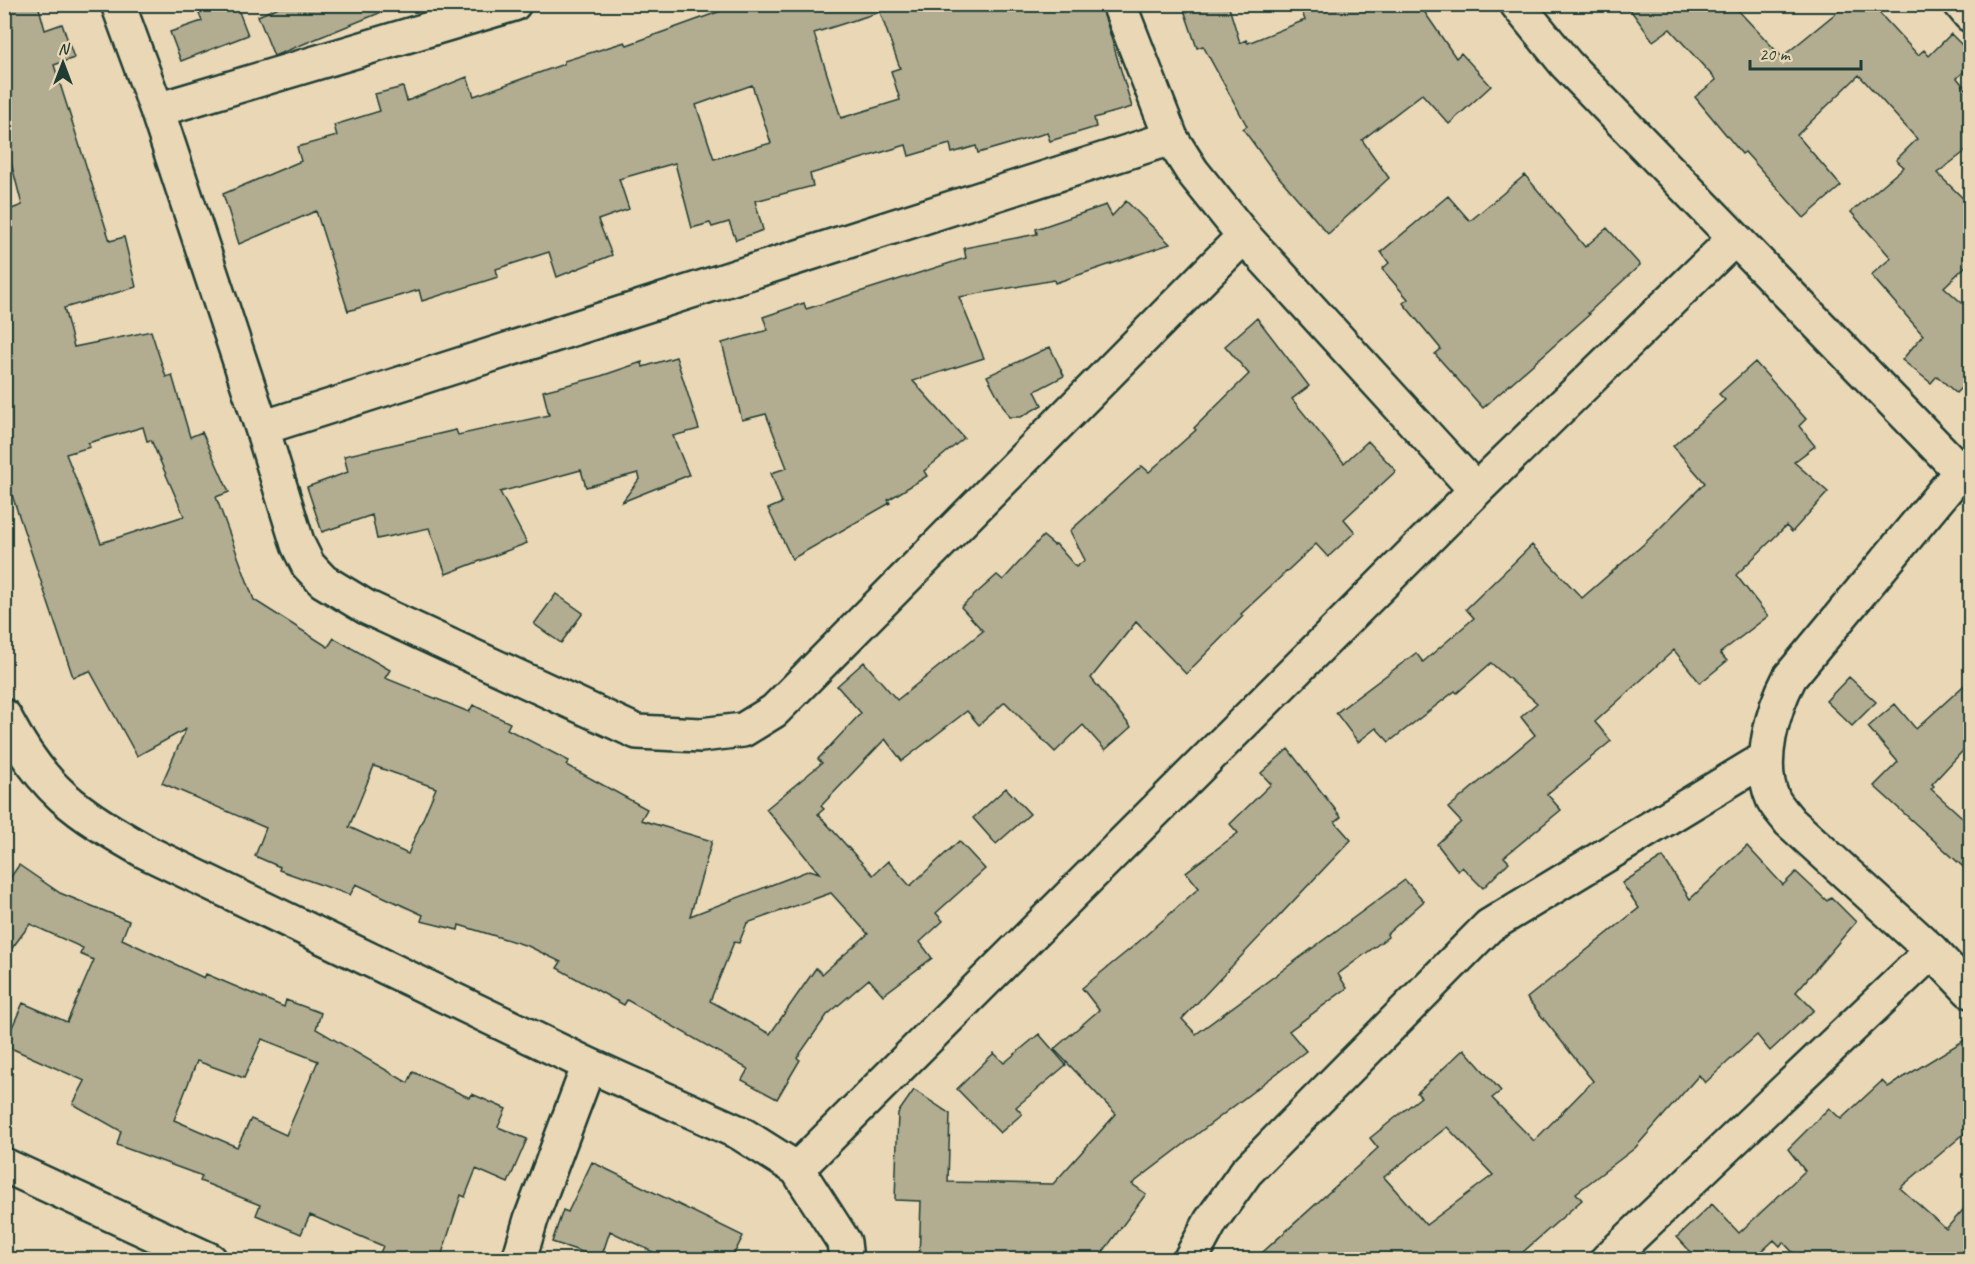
<svg xmlns="http://www.w3.org/2000/svg" width="1975" height="1264" font-family="Caveat,sans-serif">
<style>
.building{fill:#b2ac91;stroke:#1f3d34;stroke-width:1.5;fill-rule:evenodd}
.lines{fill:none;stroke-linecap:round;stroke-linejoin:round}
.street-casing{stroke:#1f3d34;stroke-width:38}
.street{stroke:#ead7b5;stroke-width:33}
</style>
<rect width="100%" height="100%" fill="#ead7b5"/>
<filter id="ink" filterUnits="userSpaceOnUse"><feTurbulence type="fractalNoise" baseFrequency=".0167" numOctaves="2"/><feDisplacementMap in="SourceGraphic" scale="12" xChannelSelector="R" yChannelSelector="G"/><feConvolveMatrix kernelMatrix="1 2 1 2 8 2 1 2 1" color-interpolation-filters="sRGB"/></filter>
<g filter="url(#ink)">
<path class="building" d="M 4,4 L 38,4 L 45,30 L 62,24 L 74,58 L 54,65 L 110,241 L 124,237 L 136,287 L 64,308 L 74,347 L 151,331 L 166,377 L 172,375 L 190,437 L 202,432 L 229,492 L 216,497 L 254,600 L 328,647 L 334,638 L 390,670 L 385,678 L 469,712 L 473,705 L 510,723 L 507,729 L 569,761 L 566,765 L 647,809 L 641,820 L 712,841 L 690,916 L 810,870 L 819,873 L 766,809 L 822,763 L 818,759 L 861,713 L 837,686 L 864,662 L 897,700 L 983,631 L 961,607 L 997,575 L 1003,580 L 1043,536 L 1054,545 L 1056,544 L 1076,567 L 1085,560 L 1070,531 L 1142,466 L 1149,472 L 1196,430 L 1194,428 L 1249,374 L 1225,346 L 1257,318 L 1309,386 L 1292,399 L 1344,463 L 1368,441 L 1396,471 L 1344,519 L 1355,532 L 1328,557 L 1316,544 L 1241,614 L 1243,616 L 1186,674 L 1136,622 L 1091,678 L 1131,727 L 1105,750 L 1083,725 L 1055,752 L 1005,702 L 979,725 L 967,711 L 902,761 L 885,739 L 821,806 L 824,809 L 818,814 L 873,875 L 888,861 L 910,886 L 959,841 L 985,869 L 936,913 L 943,921 L 920,942 L 932,958 L 883,995 L 869,979 L 827,1015 L 797,1058 L 800,1060 L 777,1099 L 742,1080 L 748,1069 L 627,1000 L 624,1005 L 557,968 L 561,962 L 528,946 L 459,925 L 458,930 L 421,921 L 423,915 L 356,884 L 350,895 L 279,870 L 280,867 L 255,856 L 266,828 L 162,783 L 186,729 L 137,756 L 90,671 L 73,677 L 4,471 L 4,212 L 22,205 L 4,135 ZM 143,427 L 147,441 L 151,440 L 184,516 L 101,543 L 66,454 L 90,447 L 88,443 ZM 374,766 L 436,788 L 408,854 L 349,827 ZM 831,893 L 868,934 L 822,974 L 816,968 L 770,1034 L 710,1001 L 734,942 L 739,943 L 747,923 Z
M 195,4 L 236,4 L 248,35 L 181,61 L 170,32 L 202,21 Z
M 286,4 L 398,4 L 399,5 L 274,56 L 258,16 Z
M 740,4 L 1101,4 L 1132,107 L 1094,118 L 1096,127 L 1050,141 L 1047,133 L 978,153 L 976,146 L 952,153 L 950,144 L 909,156 L 906,145 L 810,174 L 813,186 L 755,201 L 763,230 L 736,240 L 729,222 L 712,227 L 710,223 L 692,228 L 675,163 L 619,179 L 629,209 L 598,220 L 612,255 L 557,277 L 549,252 L 496,269 L 498,277 L 422,301 L 419,290 L 348,311 L 316,211 L 239,244 L 223,194 L 301,161 L 297,147 L 337,136 L 334,125 L 380,111 L 375,94 L 403,87 L 407,101 L 467,77 L 474,96 L 564,64 L 564,61 L 625,42 L 627,45 ZM 880,12 L 900,68 L 891,71 L 900,100 L 841,118 L 814,33 ZM 752,85 L 771,143 L 714,159 L 696,105 Z
M 1182,4 L 1228,4 L 1240,43 L 1246,40 L 1248,43 L 1305,20 L 1299,4 L 1419,4 L 1456,58 L 1461,53 L 1491,86 L 1449,124 L 1422,94 L 1362,140 L 1389,178 L 1328,234 L 1272,169 L 1243,129 L 1247,126 L 1203,46 L 1197,48 Z
M 1626,4 L 1732,4 L 1782,57 L 1847,4 L 1871,4 L 1918,55 L 1924,50 L 1929,56 L 1951,34 L 1971,54 L 1971,65 L 1957,78 L 1971,95 L 1971,147 L 1937,173 L 1971,206 L 1971,261 L 1944,287 L 1971,311 L 1971,378 L 1956,393 L 1937,376 L 1931,383 L 1902,360 L 1923,335 L 1871,275 L 1891,258 L 1851,212 L 1904,167 L 1896,160 L 1917,139 L 1859,75 L 1797,135 L 1841,186 L 1804,218 L 1745,152 L 1742,154 L 1695,97 L 1716,80 L 1670,29 L 1653,41 Z
M 1525,175 L 1585,247 L 1607,228 L 1640,265 L 1588,313 L 1590,314 L 1483,408 L 1435,354 L 1441,349 L 1403,303 L 1408,299 L 1382,269 L 1389,263 L 1381,252 L 1448,196 L 1470,221 Z
M 1126,201 L 1170,244 L 1055,283 L 1054,280 L 959,297 L 984,358 L 913,381 L 964,438 L 924,471 L 927,476 L 888,500 L 890,503 L 792,559 L 768,509 L 782,503 L 771,473 L 787,468 L 766,414 L 742,420 L 722,343 L 768,330 L 763,317 L 804,303 L 806,309 L 966,258 L 964,248 L 1037,234 L 1036,229 L 1106,205 L 1112,216 Z
M 1050,347 L 1064,376 L 1035,391 L 1042,405 L 1021,417 L 1009,417 L 987,376 Z
M 676,357 L 699,429 L 673,436 L 689,475 L 622,502 L 640,478 L 638,473 L 586,487 L 581,470 L 500,492 L 527,543 L 446,574 L 429,528 L 377,539 L 372,515 L 322,532 L 307,487 L 348,472 L 344,456 L 456,430 L 458,435 L 549,415 L 543,391 L 598,377 L 642,362 L 643,367 Z
M 1755,362 L 1806,419 L 1799,426 L 1815,446 L 1794,462 L 1828,492 L 1792,532 L 1786,526 L 1736,575 L 1768,616 L 1720,653 L 1727,661 L 1700,683 L 1674,650 L 1595,722 L 1611,741 L 1547,794 L 1561,810 L 1504,857 L 1509,862 L 1483,888 L 1462,867 L 1458,871 L 1437,844 L 1461,822 L 1448,808 L 1535,735 L 1521,717 L 1537,703 L 1491,663 L 1457,693 L 1455,691 L 1389,742 L 1376,728 L 1358,742 L 1336,713 L 1416,653 L 1423,662 L 1474,618 L 1466,609 L 1532,545 L 1582,598 L 1645,543 L 1705,483 L 1673,446 L 1725,400 L 1719,394 Z
M 556,594 L 583,613 L 561,643 L 534,624 Z
M 1849,677 L 1876,702 L 1852,726 L 1826,701 Z
M 1971,679 L 1971,742 L 1932,784 L 1934,786 L 1931,789 L 1971,825 L 1971,874 L 1874,786 L 1898,762 L 1868,727 L 1895,704 L 1916,729 Z
M 1288,749 L 1341,817 L 1335,822 L 1351,840 L 1182,1019 L 1196,1034 L 1405,880 L 1424,901 L 1387,934 L 1388,937 L 1338,974 L 1347,988 L 1289,1031 L 1306,1051 L 1132,1184 L 1146,1194 L 1097,1260 L 919,1260 L 921,1201 L 895,1200 L 898,1113 L 914,1090 L 950,1114 L 948,1182 L 1053,1184 L 1116,1114 L 1054,1049 L 1099,1010 L 1082,988 L 1135,945 L 1199,888 L 1186,872 L 1238,833 L 1230,824 L 1271,784 L 1261,773 Z
M 1006,788 L 1030,814 L 996,844 L 973,818 Z
M 1747,846 L 1783,885 L 1796,872 L 1827,901 L 1831,897 L 1856,922 L 1796,992 L 1814,1010 L 1770,1051 L 1757,1035 L 1705,1083 L 1699,1075 L 1635,1148 L 1576,1193 L 1582,1200 L 1514,1260 L 1254,1260 L 1378,1148 L 1370,1138 L 1421,1097 L 1417,1093 L 1464,1049 L 1501,1091 L 1492,1098 L 1534,1141 L 1593,1081 L 1527,998 L 1639,908 L 1622,883 L 1663,857 L 1690,899 ZM 1447,1127 L 1493,1175 L 1426,1225 L 1384,1177 Z
M 19,865 L 60,893 L 129,921 L 122,939 L 204,978 L 206,974 L 284,1007 L 286,1000 L 321,1013 L 316,1029 L 408,1083 L 413,1072 L 470,1098 L 472,1094 L 506,1109 L 498,1127 L 527,1139 L 508,1183 L 476,1169 L 465,1197 L 461,1195 L 440,1260 L 377,1260 L 383,1246 L 310,1215 L 301,1234 L 256,1215 L 260,1205 L 200,1181 L 202,1176 L 117,1145 L 121,1131 L 73,1104 L 85,1081 L 4,1045 L 23,1003 L 67,1022 L 94,960 L 80,954 L 83,948 L 30,924 L 4,959 L 4,887 ZM 262,1039 L 318,1061 L 286,1135 L 251,1119 L 237,1147 L 174,1120 L 197,1061 L 244,1078 Z
M 1039,1034 L 1066,1065 L 1016,1107 L 1022,1114 L 1000,1133 L 957,1089 L 994,1053 L 1004,1063 Z
M 1971,1036 L 1971,1128 L 1900,1188 L 1946,1229 L 1971,1201 L 1971,1260 L 1800,1260 L 1783,1242 L 1780,1246 L 1774,1240 L 1759,1254 L 1764,1260 L 1698,1260 L 1677,1237 L 1712,1204 L 1739,1233 L 1805,1171 L 1788,1149 L 1829,1108 L 1841,1119 L 1882,1081 L 1888,1087 Z
M 592,1162 L 743,1236 L 731,1260 L 669,1260 L 610,1231 L 601,1258 L 552,1242 L 563,1210 L 568,1212 Z"/>
<g class="lines">
<g class="street-casing">
<path id="street" d="M 118,4 L 157,110 L 262,428 L 298,545 L 308,565 L 323,581 L 366,607 L 637,732 L 701,735 L 743,730 L 774,711 L 1244,236
M 1119,4 L 1171,138 L 1192,171 L 1244,236 L 1476,490
M 1517,4 L 1566,64 L 1970,481
M 1961,4 L 1970,15
M 157,110 L 514,4
M 262,428 L 1171,138
M 1961,471 L 1790,677 C 1773,709 1757,763 1773,799 C 1777,807 1784,814 1790,822 L 1932,951 L 1970,991
M 4,716 C 42,790 76,812 146,852 L 589,1065 L 740,1133 L 797,1169 L 844,1242 L 846,1260
M 4,1165 L 210,1260
M 797,1169 L 1476,490 L 1734,239
M 519,1260 L 531,1219 L 589,1065
M 1190,1260 L 1211,1221 L 1246,1172 L 1489,926 L 1766,758
M 1607,1260 L 1932,951"/>
</g>
<use href="#street" class="street"/>
</g>
</g>
<rect width="1975" height="1264" fill="none" stroke="#ead7b5" stroke-width="24"/>
<rect x="12" y="12" width="1951" height="1240" fill="none" stroke="#1f3d34" stroke-width="2" filter="url(#ink)"/>
<g transform="translate(63 63)" stroke="#ead7b5" stroke-width="4.5" paint-order="stroke">
<path d="M0-4.5L10 22L0 15L-10 22Z" fill="#1f3d34"/>
<text y="-9" font-size="16" font-weight="bold" text-anchor="middle" fill="#1f3d34">N</text>
</g>
<path d="M1750 60v9h111v-9" fill="none" stroke="#1f3d34" stroke-width="3"/>
<text x="1759" y="60" font-size="18" fill="#1f3d34" stroke="#ead7b5" stroke-width="4.5" paint-order="stroke">20 m</text>
</svg>
